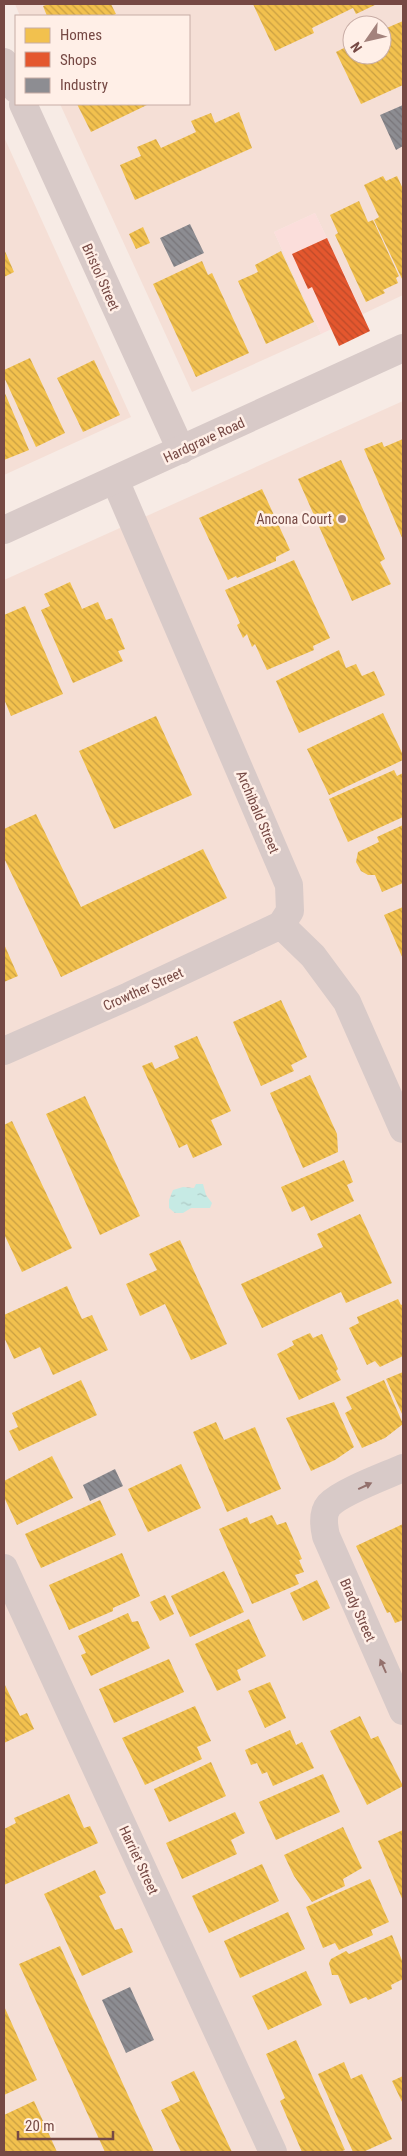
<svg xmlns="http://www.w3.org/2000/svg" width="407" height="2156" font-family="'Roboto Condensed',sans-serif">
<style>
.residential{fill:#f5dfd6;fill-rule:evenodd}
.commercial{fill:#fbdedb}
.water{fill:url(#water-ripples)}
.homes{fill:url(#homes-back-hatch)}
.shops{fill:url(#shops-back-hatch)}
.industry{fill:url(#industry-back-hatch)}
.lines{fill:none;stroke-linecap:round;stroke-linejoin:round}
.street{stroke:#d8cac8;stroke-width:28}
.secondary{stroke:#d8cac8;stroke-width:28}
.oneway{fill:#93706c}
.poi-dot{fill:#a3827c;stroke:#ffefe7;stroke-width:2}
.labels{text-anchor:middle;stroke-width:5;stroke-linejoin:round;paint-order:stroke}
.street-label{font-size:14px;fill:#764944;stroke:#ffefe7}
.poi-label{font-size:14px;fill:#764944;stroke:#ffefe7;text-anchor:end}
</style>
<defs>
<pattern id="water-ripples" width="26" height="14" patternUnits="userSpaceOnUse" patternTransform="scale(1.25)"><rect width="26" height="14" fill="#c6eae4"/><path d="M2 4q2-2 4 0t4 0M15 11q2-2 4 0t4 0" fill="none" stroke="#aecac5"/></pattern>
<pattern id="homes-back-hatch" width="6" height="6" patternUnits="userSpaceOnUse" patternTransform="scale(1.25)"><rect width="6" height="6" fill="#f2c14e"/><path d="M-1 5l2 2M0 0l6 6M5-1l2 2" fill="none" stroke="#c99f42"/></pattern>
<pattern id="shops-back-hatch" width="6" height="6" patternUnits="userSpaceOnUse" patternTransform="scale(1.25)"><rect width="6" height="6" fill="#e4572e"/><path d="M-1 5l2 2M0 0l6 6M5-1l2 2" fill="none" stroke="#bd4a29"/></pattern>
<pattern id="industry-back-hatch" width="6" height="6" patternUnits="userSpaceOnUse" patternTransform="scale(1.25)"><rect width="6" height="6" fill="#8d8d92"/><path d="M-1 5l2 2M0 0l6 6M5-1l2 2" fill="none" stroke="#787579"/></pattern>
</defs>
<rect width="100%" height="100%" fill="#f7ebe5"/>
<path class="residential" d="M 15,4 L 403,4 L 403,295 L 363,314 L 315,213 L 274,232 L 321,334 L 192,392 L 60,104 L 189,104 L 189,16 L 20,16 ZM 352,25 L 382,25 L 382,55 L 352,55 Z
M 4,137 L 131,417 L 4,475 Z
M 403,401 L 403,2152 L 4,2152 L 4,580 Z"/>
<path class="commercial" d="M 315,213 L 363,314 L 321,334 L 274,232 Z"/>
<path class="water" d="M 196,1184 L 203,1184 L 206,1195 L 212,1203 L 210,1208 L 191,1208 L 183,1213 L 175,1213 L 169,1208 L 169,1200 L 173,1190 L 183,1187 L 194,1188 Z"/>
<path class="homes" d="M 49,4 L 111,4 L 116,14 L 112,16 L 47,16 L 43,6 Z
M 253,4 L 377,4 L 356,14 L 353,8 L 312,28 L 314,33 L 275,51 Z
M 403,21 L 403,85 L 361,104 L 336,52 L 352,44 L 352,55 L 382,55 L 382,30 Z
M 77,104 L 149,104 L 91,132 Z
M 239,112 L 252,148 L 135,200 L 120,165 L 141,156 L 137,147 L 156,139 L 161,148 L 196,132 L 191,121 L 211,113 L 215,123 Z
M 383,176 L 386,181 L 397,176 L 403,189 L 403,281 L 374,220 L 379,217 L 364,185 Z
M 359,201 L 368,222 L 373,220 L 399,276 L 396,278 L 398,283 L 383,290 L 385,293 L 366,302 L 335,235 L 338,233 L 330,215 Z
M 143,227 L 150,243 L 136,249 L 129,234 Z
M 4,249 L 14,272 L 4,277 Z
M 281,251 L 314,322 L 266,344 L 238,281 L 258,272 L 255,265 Z
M 202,261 L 208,275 L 212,273 L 249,353 L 196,377 L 153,284 Z
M 30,358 L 65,433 L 36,447 L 4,377 L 4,370 Z
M 94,360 L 120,415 L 83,432 L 57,378 Z
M 4,391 L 29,450 L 4,460 Z
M 403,439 L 403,540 L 364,449 L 382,442 L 384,447 Z
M 341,460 L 385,559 L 380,562 L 391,584 L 352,601 L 298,479 Z
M 262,489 L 290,550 L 276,557 L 276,561 L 237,578 L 236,576 L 228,580 L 199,518 Z
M 294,560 L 330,638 L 313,646 L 314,650 L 267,670 L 255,644 L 252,647 L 247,634 L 243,638 L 237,625 L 240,623 L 225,590 Z
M 70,582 L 82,609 L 98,602 L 106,620 L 112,618 L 125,649 L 118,651 L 123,661 L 73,683 L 41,610 L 50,606 L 44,594 Z
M 25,606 L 63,694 L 11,716 L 4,699 L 4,615 Z
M 339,650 L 346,668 L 356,664 L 362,676 L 374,671 L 385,695 L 299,733 L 276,681 Z
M 383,713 L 403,755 L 403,760 L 329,795 L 307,749 Z
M 156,716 L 192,795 L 114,829 L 79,751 Z
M 394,770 L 397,776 L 403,773 L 403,817 L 348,842 L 329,799 Z
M 36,814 L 81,907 L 203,849 L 227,898 L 61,977 L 4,858 L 4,829 Z
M 403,825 L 403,883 L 382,892 L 375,875 L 368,875 L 361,871 L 356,862 L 358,852 L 379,842 L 377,837 Z
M 403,907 L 403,959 L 384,915 Z
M 4,944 L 18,976 L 4,982 Z
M 281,1000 L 307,1057 L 291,1065 L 294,1071 L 261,1086 L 233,1022 Z
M 197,1036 L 231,1111 L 211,1120 L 222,1145 L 193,1158 L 187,1144 L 179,1148 L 142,1066 L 152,1062 L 155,1069 L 179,1058 L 174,1046 Z
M 310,1075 L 337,1134 L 338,1152 L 303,1168 L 270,1093 Z
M 85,1096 L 140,1216 L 100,1235 L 46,1114 Z
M 12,1121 L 72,1248 L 22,1272 L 4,1234 L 4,1125 Z
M 344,1160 L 353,1182 L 347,1185 L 354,1201 L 311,1221 L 304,1206 L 292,1212 L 281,1187 Z
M 360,1214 L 392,1283 L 346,1303 L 341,1292 L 262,1328 L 241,1284 L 323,1247 L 317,1234 Z
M 180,1240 L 227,1344 L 191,1360 L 165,1304 L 140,1316 L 126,1284 L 157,1270 L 149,1254 Z
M 67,1286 L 82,1319 L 92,1315 L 108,1350 L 53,1375 L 40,1347 L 14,1359 L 4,1337 L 4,1315 Z
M 398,1299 L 401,1305 L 403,1304 L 403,1356 L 380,1367 L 375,1361 L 367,1365 L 349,1328 L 359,1323 L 357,1317 Z
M 310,1333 L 313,1338 L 322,1334 L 338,1369 L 336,1371 L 341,1380 L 299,1400 L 277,1354 L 294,1345 L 292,1341 Z
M 403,1372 L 403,1416 L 386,1379 Z
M 81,1380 L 97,1415 L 19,1451 L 9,1431 L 18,1427 L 12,1413 Z
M 384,1380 L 403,1424 L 385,1438 L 362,1448 L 345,1413 L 352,1409 L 346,1397 Z
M 334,1402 L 354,1447 L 335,1460 L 311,1471 L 286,1418 Z
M 216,1422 L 224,1440 L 255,1427 L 281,1489 L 227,1512 L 193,1432 Z
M 52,1456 L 73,1498 L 17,1525 L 4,1497 L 4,1481 Z
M 181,1464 L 201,1508 L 148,1532 L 128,1489 Z
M 100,1500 L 116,1535 L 41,1568 L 25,1534 Z
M 272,1515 L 277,1525 L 286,1522 L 302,1559 L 299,1560 L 304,1572 L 295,1575 L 299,1584 L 252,1604 L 219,1529 L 247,1517 L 250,1524 Z
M 403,1524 L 403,1620 L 395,1623 L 390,1612 L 387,1613 L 356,1546 Z
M 122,1553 L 140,1596 L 113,1608 L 113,1611 L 69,1630 L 49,1585 Z
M 224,1571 L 244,1612 L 190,1637 L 171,1596 Z
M 317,1580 L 330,1608 L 303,1621 L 290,1593 Z
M 165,1595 L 174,1614 L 160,1621 L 150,1602 Z
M 128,1613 L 132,1622 L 138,1621 L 150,1648 L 91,1676 L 81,1655 L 86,1653 L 78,1636 Z
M 249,1619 L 266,1656 L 237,1670 L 241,1680 L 217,1691 L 195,1644 Z
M 169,1659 L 184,1692 L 114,1723 L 99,1689 Z
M 270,1682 L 286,1718 L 265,1728 L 248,1691 Z
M 4,1683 L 20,1716 L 27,1713 L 34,1729 L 4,1743 Z
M 195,1706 L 211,1741 L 197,1747 L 202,1759 L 145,1785 L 122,1738 Z
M 360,1716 L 371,1739 L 378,1736 L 403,1786 L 367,1805 L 330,1731 Z
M 290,1730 L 296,1745 L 302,1742 L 314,1768 L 273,1786 L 267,1772 L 262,1774 L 257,1763 L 251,1765 L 245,1750 Z
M 211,1762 L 226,1796 L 169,1822 L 154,1789 Z
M 323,1774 L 340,1812 L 276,1840 L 259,1802 Z
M 69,1794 L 84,1828 L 90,1826 L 98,1843 L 4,1885 L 4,1829 L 16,1823 L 14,1818 Z
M 235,1812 L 245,1833 L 231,1840 L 237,1854 L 182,1879 L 166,1843 Z
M 343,1827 L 362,1868 L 343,1879 L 345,1886 L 312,1902 L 294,1876 L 284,1855 Z
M 403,1830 L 403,1901 L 378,1841 Z
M 262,1864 L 279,1901 L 209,1933 L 192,1896 Z
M 95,1870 L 106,1893 L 99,1896 L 115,1930 L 122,1928 L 133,1952 L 82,1976 L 44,1894 Z
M 370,1879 L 389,1922 L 371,1930 L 373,1935 L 339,1950 L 335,1943 L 323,1948 L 306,1907 Z
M 288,1912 L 305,1949 L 240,1978 L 224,1941 Z
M 392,1935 L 403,1963 L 403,1979 L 391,1985 L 392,1989 L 368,2000 L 366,1997 L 350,2004 L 338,1975 L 332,1975 L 329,1963 L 331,1959 L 346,1951 L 349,1954 Z
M 60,1946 L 154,2152 L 105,2152 L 19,1964 Z
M 306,1971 L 322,2005 L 268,2030 L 252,1996 Z
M 4,2006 L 37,2080 L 4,2095 Z
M 296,2040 L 345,2150 L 339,2152 L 302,2152 L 280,2101 L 285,2098 L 266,2054 Z
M 344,2062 L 351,2079 L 362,2074 L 392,2139 L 363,2152 L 353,2152 L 318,2074 Z
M 194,2071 L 232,2152 L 181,2152 L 161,2110 L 180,2101 L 171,2082 Z
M 403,2076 L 403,2104 L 392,2081 Z
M 34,2101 L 57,2152 L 4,2152 L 4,2115 Z"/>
<path class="shops" d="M 327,238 L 370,331 L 339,346 L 312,287 L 308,289 L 292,254 Z"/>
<path class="industry" d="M 403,105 L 403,146 L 396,150 L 380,115 Z
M 190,224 L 204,253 L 174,267 L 160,238 Z
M 115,1469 L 123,1486 L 90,1501 L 83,1485 Z
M 130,1987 L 154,2040 L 126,2053 L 102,2000 Z"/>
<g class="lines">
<path class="street" d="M 4,62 L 16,89
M 23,104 L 181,450
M 115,480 L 289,885 L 290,911 L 281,925 L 313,956 L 347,1002 L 403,1129
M 4,1051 L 129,996 L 281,925
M 403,1468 C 385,1476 341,1492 329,1505 C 322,1513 324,1527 326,1536 L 403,1711
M 4,1568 L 273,2152"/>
<path class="secondary" d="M 4,530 L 403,348"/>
</g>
<defs><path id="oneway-solid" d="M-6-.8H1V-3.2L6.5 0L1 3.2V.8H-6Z" transform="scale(1.25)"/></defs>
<g class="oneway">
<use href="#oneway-solid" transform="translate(365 1486) rotate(-25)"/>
<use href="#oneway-solid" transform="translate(383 1666) rotate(-114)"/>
</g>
<circle class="poi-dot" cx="342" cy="519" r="5"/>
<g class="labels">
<g class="street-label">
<text transform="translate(101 277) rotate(66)" y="5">Bristol Street</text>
<text transform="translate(204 440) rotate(-25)" y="5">Hardgrave Road</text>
<text transform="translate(258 812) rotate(67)" y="5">Archibald Street</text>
<text transform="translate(143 989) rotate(-24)" y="5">Crowther Street</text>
<text transform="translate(358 1610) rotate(66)" y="5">Brady Street</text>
<text transform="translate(139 1860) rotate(65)" y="5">Harriet Street</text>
</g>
<g class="poi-label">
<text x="332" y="524">Ancona Court</text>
</g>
</g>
<rect width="407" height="2156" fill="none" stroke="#764944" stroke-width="10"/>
<rect x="15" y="15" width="175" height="90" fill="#ffefe7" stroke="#c8ada6"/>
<rect x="25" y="28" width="25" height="15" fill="#f2c14e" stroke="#c8ada6"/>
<text x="60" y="40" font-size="15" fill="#764944">Homes</text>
<rect x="25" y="52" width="25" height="15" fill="#e4572e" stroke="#c8ada6"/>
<text x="60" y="65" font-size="15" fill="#764944">Shops</text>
<rect x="25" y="78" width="25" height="15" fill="#8d8d92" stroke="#c8ada6"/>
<text x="60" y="90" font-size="15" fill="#764944">Industry</text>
<g transform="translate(367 40) rotate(236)"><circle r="24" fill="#ffefe7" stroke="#c8ada6"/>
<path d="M0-4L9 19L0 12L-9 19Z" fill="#a3827c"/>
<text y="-8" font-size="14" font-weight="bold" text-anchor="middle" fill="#764944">N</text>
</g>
<path d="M18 2131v8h95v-8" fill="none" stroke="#764944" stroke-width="2.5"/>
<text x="25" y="2131" font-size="15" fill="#764944" stroke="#ffefe7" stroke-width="4" paint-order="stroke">20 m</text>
</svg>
